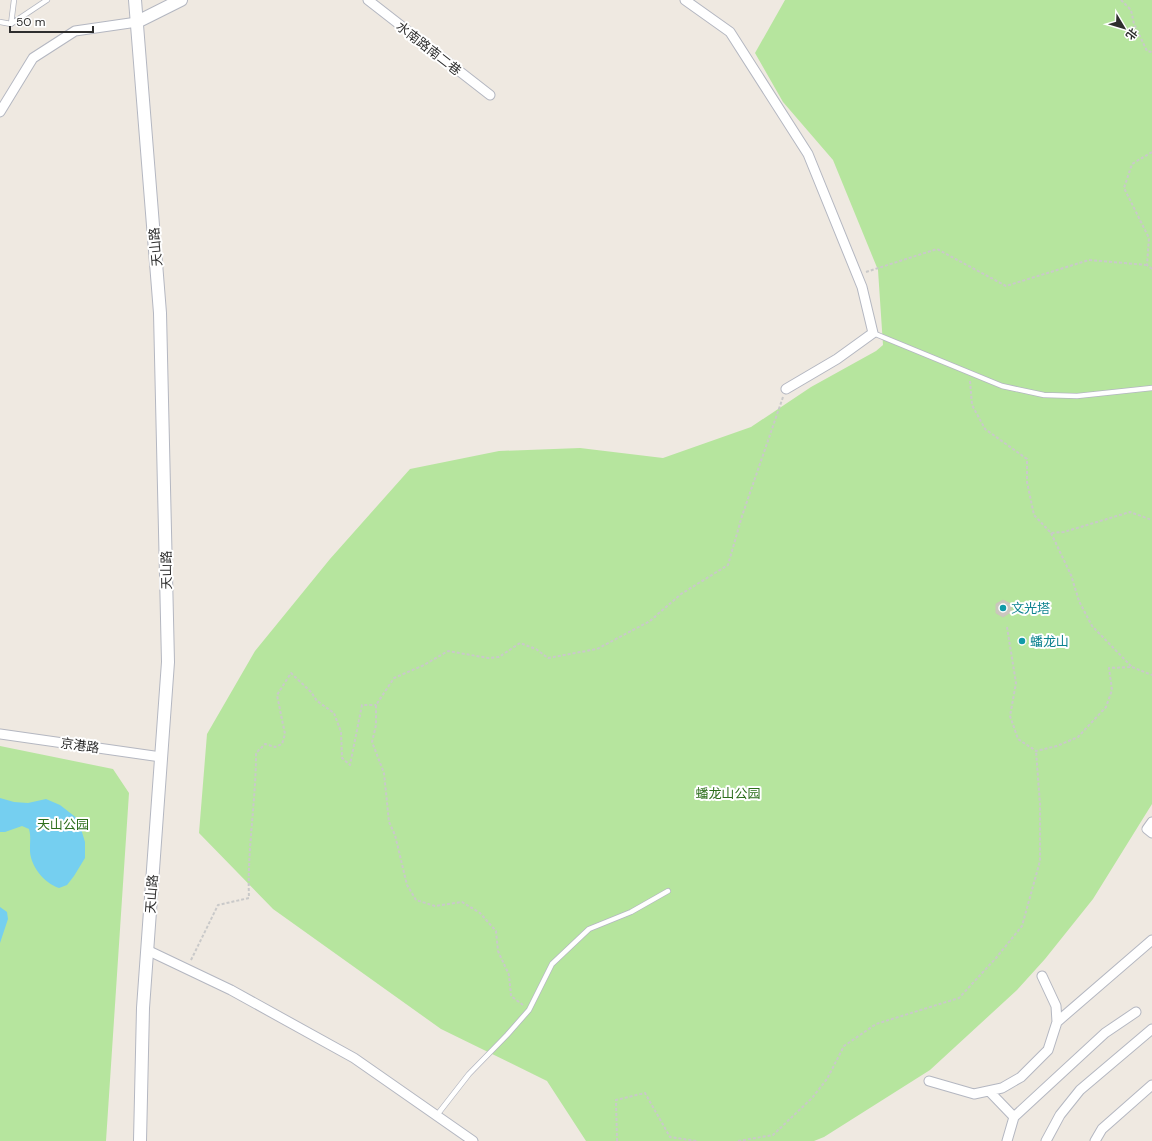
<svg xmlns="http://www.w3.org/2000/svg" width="1152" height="1141" font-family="'DM Sans','Noto Sans SC',sans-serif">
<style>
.green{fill:#b6e59e}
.water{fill:#75cff0}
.building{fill:#cbc7bf;stroke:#cbc5ba}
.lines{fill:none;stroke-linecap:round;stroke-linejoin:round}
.lane-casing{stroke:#b4b7c1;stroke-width:6}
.street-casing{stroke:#b4b7c1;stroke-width:11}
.secondary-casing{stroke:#b4b7c1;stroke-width:14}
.path{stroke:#c9c9c9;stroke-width:2;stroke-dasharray:3 2;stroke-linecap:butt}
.lane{stroke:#fff;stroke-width:4.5}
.street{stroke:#fff;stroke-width:9}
.secondary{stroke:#fff;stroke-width:12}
.culture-dot{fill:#0f9aa8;stroke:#fff;stroke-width:1.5}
.labels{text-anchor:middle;stroke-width:4;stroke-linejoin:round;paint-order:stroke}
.street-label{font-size:13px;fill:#2e2e2e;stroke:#fff}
.culture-label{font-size:13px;fill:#0d838f;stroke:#fff;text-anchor:start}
.park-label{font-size:13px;fill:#2c6e1b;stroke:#fff}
</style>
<rect width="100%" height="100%" fill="#efe9e1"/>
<path class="green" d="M 785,0 L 1152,0 L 1152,804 L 1093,899 L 1045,959 L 1017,990 L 930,1070 L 824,1137 L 814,1141 L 586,1141 L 547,1081 L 441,1029 L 273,909 L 199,833 L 207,734 L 255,651 L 330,559 L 410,469 L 499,451 L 580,448 L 663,458 L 751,427 L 811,387 L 876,351 L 883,345 L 878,270 L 833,160 L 783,102 L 755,53 Z
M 0,746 L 113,769 L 129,793 L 106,1141 L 0,1141 Z"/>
<path class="water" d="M 0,798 L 14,802 L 28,803 L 46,799 L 60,805 L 78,819 L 85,842 L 85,858 L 74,876 L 67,885 L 59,888 C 44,883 29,865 30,848 C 30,841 31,837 29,829 L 22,826 L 5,832 L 0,832 Z
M 0,907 L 7,912 L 8,919 L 0,943 Z"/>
<path class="building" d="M 1003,600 L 1011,604 L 1011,612 L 1003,617 L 996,613 L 996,604 Z"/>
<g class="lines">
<g class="lane-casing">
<path id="lane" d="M 0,22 L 11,24 L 47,0
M 11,24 L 14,0
M 873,333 L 1002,386 L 1044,395 L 1077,396 L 1152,388
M 437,1115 L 469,1074 L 507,1035 L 529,1010 L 552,964 L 589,929 L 631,912 L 668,891"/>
</g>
<g class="street-casing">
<path id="street" d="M 368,0 L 490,95
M 685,0 L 730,32 L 808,154 L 862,287 L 873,333 L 837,359 L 786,389
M 0,112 L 33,58 L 75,31 L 137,22
M 0,734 L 161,757
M 1152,822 L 1147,829 L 1152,833
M 147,950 L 231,990 L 354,1058 L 473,1141
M 1057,1022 L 1152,940
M 929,1081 L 974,1094 L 1002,1088 L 1021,1077 L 1048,1050 L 1057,1022 L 1056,1006 L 1042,976
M 989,1091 L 1014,1117
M 1007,1141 L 1014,1117 L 1105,1033 L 1136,1012
M 1046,1141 L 1060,1115 L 1080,1090 L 1152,1029
M 1095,1141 L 1102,1129 L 1152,1085"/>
</g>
<g class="secondary-casing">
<path id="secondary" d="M 135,0 L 160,313 L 168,662 L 143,1008 L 140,1141
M 137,22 L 181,0"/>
</g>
<path class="path" d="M 1121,0 L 1131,10 L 1134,24 L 1147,51 L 1152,52
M 1152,152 L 1132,164 L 1124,188 L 1149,238 L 1147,265 L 1152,269
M 866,272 L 937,249 L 1006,286 L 1089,260 L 1147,265
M 970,381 L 972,405 L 985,429 L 1027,459 L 1027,482 L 1034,515 L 1051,533 L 1064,532 L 1130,512 L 1152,520
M 1051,533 L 1071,575 L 1079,601 L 1092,626 L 1132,667
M 1007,627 L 1016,683 L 1010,716 L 1018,739 L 1036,751 L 1057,746 L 1078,737 L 1106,707 L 1112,690 L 1109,668 L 1132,667 L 1152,675
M 191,960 L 218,905 L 249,898 C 247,850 256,802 256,753 L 265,744 L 275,747 L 282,744 L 285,734 L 277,695 L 291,673 L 311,692 L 317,701 L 334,713 L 341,732 L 342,758 L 350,765 L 362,705 L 376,705
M 523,1005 L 511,996 L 509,975 L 498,951 L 496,931 L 480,913 L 462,902 L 435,906 L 416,900 L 407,885 L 395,835 L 389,822 L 384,773 L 372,742 L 376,725 L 376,705 L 394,678 L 424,665 L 448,651 L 488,658 L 499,657 L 520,643 L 536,649 L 548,658 L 597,649 L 650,621 L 681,594 L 728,565 L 742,516 L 783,397
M 617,1141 L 616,1100 L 645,1093 L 670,1137 L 697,1141
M 738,1141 L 773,1135 L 812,1098 L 827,1079 L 844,1046 L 876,1024 L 959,998 L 996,958 L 1022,926 L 1040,861 L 1040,804 L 1036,751"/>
<use href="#lane" class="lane"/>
<use href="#street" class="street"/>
<use href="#secondary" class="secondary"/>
</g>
<g class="culture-dot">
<circle cx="1003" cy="608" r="4"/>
<circle cx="1022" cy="641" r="4"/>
</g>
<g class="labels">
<g class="street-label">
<text transform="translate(429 48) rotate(38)" y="5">水南路南二巷</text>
<text transform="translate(155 247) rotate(-95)" y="5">天山路</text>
<text transform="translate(166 570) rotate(-91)" y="5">天山路</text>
<text transform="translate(80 745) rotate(8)" y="5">京港路</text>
<text transform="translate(151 894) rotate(-86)" y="5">天山路</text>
</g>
<g class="culture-label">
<text x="1011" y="613">文光塔</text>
<text x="1030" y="646">蟠龙山</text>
</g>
<g class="park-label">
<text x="728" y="798">蟠龙山公园</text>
<text x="63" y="829">天山公园</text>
</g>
</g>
<g transform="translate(1124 28) rotate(128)" stroke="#ffffff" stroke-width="3" paint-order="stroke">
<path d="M0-3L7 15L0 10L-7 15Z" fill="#2e2e2e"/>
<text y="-6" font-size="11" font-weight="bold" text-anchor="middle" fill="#2e2e2e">北</text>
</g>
<path d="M10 26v6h83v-6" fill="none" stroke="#2e2e2e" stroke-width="2"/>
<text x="16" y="26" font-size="12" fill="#2e2e2e" stroke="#ffffff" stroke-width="3" paint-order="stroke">50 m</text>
</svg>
